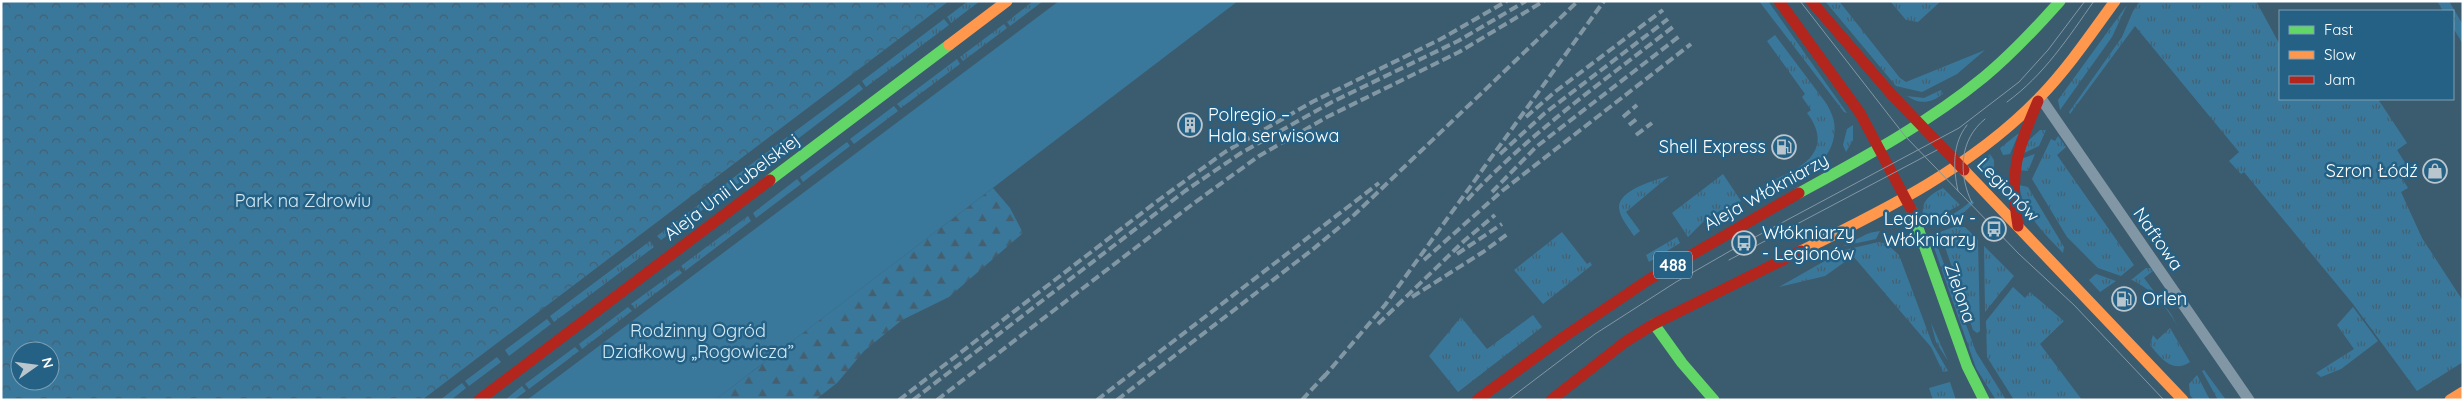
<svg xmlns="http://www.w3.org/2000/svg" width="2464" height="401" font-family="Quicksand,sans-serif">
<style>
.grass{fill:url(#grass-tufts)}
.forest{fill:url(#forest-firs)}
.park{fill:url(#park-crowns);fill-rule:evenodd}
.garden{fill:#3a789b}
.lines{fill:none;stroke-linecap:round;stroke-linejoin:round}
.street{stroke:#8297a5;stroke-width:11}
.fast{stroke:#63d668;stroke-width:11}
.slow{stroke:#ff974d;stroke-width:11}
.jam{stroke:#b3261e;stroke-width:11}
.tram{stroke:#8297a4;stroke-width:1}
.rail{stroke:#8297a4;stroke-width:4;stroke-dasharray:9 4;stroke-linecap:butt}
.labels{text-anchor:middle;stroke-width:5;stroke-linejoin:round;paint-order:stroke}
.shield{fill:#256185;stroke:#bed0da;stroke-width:1}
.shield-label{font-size:16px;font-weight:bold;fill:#fff}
.poi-label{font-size:18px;fill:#fff;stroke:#256185;text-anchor:start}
.street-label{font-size:18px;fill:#fff;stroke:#256185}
.park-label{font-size:18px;fill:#d3eaf6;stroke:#256185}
</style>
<defs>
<pattern id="grass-tufts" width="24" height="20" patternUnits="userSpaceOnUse" patternTransform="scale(1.25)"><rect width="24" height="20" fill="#3a789b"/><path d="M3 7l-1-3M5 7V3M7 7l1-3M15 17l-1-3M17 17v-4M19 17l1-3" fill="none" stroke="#446070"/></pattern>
<pattern id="forest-firs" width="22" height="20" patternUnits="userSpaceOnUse" patternTransform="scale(1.25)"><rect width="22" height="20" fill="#3a789b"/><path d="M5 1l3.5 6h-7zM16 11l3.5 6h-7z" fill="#446070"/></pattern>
<pattern id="park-crowns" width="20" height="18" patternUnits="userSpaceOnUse" patternTransform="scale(1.25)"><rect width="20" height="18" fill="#3a789b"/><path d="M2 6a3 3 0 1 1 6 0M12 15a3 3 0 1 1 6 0" fill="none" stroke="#446070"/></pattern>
</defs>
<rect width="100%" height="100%" fill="#3b5b6f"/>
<path class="grass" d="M 968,1 L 980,1 L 951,23 L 947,17 Z
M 1033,1 L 1043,1 L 1010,26 L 1007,22 Z
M 1759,1 L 1768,1 L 1847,113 L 1844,112 Z
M 1825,1 L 1839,1 L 1900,78 L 1906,82 L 1985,50 L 1957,74 L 1922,92 L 1896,86 Z
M 1890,1 L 1941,1 L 1918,22 L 1906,20 Z
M 2140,1 L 2256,1 L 2280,45 L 2280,99 L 2378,99 L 2407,143 L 2397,150 L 2409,169 L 2400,175 L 2408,188 L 2401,192 L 2422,238 L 2463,301 L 2463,362 L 2417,391 L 2353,304 L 2244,172 L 2241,174 L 2229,161 L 2239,152 L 2135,26 L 2070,114 L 2069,112 L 2122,37 L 2133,11 Z
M 2437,1 L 2449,1 L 2463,25 L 2463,44 L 2453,28 L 2453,11 L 2443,11 Z
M 2127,5 L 2112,37 L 2060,110 L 2058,100 Z
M 944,19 L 949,25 L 866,87 L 862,81 Z
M 1004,24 L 1007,28 L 963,61 L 960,57 Z
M 1775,35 L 1826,103 C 1833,115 1836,123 1834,136 C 1829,168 1799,173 1774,185 L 1773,180 C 1805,168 1834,148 1807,113 L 1811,110 L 1802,97 L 1805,94 L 1767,41 Z
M 957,59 L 960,64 L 901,108 L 897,104 Z
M 859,84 L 863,89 L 795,141 L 790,135 Z
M 1941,90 L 1943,94 C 1931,103 1920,105 1907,96 L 1924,98 Z
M 894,106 L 898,111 L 854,144 L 850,139 Z
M 1853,125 L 1853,140 L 1846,152 L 1843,145 L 1847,129 Z
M 2040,130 L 2046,130 L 2039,146 L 2022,154 L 2029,140 Z
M 2019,133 L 2010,154 L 2003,155 L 2000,148 Z
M 2058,136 L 2066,147 L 2057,155 L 2134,265 L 2121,276 L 2098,268 L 2067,237 L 2032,179 L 2051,139 L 2055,141 Z
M 787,137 L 792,143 L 708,206 L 704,200 Z
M 847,142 L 850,146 L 803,182 L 800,177 Z
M 1990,154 L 1994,160 L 1994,174 L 1989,179 L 1977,167 Z
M 2035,154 L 2028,171 L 2019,170 L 2021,159 Z
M 1723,174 L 1741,201 L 1708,217 L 1688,237 L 1672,213 Z
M 1669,176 L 1626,212 L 1640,231 L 1634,236 C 1629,228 1620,218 1619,208 C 1618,190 1655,180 1669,176 Z
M 797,179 L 801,184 L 756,218 L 753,213 Z
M 2019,185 L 2028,187 L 2064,247 L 2063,253 C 2043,232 2023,214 2019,185 Z
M 1943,188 L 1960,205 L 1939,216 L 1923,216 C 1921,200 1930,195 1943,188 Z
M 1972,200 L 1974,203 L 1955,221 L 1925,224 L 1924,220 C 1945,221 1956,214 1972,200 Z
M 701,203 L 705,208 L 661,240 L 657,236 Z
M 748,216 L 751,221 L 685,271 L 681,266 Z
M 1954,227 L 1965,227 L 1978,240 L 1980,331 L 1977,333 L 1973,330 L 1940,232 Z
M 1880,231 L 1876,239 L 1843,246 L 1869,233 Z
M 1562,232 L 1587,264 L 1590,262 L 1592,265 L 1543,304 L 1514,270 Z
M 1929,233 L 1933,234 L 1976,352 L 2006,400 L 1996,400 L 1976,368 Z
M 1677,237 L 1680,243 L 1649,262 L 1646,255 Z
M 650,241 L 654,247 L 554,322 L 550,316 Z
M 1879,242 L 1887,244 L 1899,255 L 1932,343 L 1948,371 L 1943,372 L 1931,347 L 1853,256 L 1825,276 L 1779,287 L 1844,250 Z
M 1984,246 L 2014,276 L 1985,312 Z
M 2146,268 L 2151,268 L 2153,271 L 2144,278 L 2171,314 L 2195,359 C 2178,328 2165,294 2131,280 Z
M 679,269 L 682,273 L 635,309 L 631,304 Z
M 2096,274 L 2116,281 L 2100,292 L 2089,280 Z
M 2013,287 L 2025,298 L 2030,292 L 2064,321 L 2040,344 L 2082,400 L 2014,400 L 1987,357 L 1986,321 Z
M 628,307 L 632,311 L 582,349 L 579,344 Z
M 2353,307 L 2378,341 L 2341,369 L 2321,377 L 2316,373 L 2354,349 L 2337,325 Z
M 1533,315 L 1542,327 L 1458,392 L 1429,356 L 1461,317 L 1487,349 Z
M 547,319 L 551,324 L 509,356 L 505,350 Z
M 1931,323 L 1948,361 L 1936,342 Z
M 2170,328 L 2190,362 C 2172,374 2161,358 2150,345 L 2153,335 L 2157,340 Z
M 575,347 L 579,351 L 529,389 L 525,384 Z
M 497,357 L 501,362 L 469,386 L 465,381 Z
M 2204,370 L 2226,400 L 2218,400 L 2202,371 Z
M 2197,375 L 2210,400 L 2194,400 L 2190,395 L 2189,384 Z
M 1950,382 L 1956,400 L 1933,400 L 1929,388 Z
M 462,383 L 466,388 L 451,400 L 440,400 Z
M 522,386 L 526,391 L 514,400 L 505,400 Z"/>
<path class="forest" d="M 993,188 L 1010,208 L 1023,233 L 949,297 L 902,320 L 864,351 L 837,383 L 815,400 L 715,400 Z"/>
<path class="park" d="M 1,1 L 949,1 L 422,400 L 1,400 ZM 20,351 L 50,351 L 50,381 L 20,381 Z"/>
<path class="garden" d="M 1059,1 L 1238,1 L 715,400 L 527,400 Z"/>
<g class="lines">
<path class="street" d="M 2040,97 L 2249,400"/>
<path class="fast" d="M 770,180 L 949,45
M 1799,193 C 1863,158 1928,123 1984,77 C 2012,54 2036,28 2060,1
M 1912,211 L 1967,366 L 1984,400
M 1654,324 L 1682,363 L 1714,400"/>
<path class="slow" d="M 949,45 L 1007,1
M 1964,170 L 2183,400
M 1801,251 C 1885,210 1974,166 2040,97 C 2068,68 2091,34 2115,1
M 2450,400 L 2463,392"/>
<path class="jam" d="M 1779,1 L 1860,113 L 1912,211
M 1811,1 L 1892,95 L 1964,170
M 2018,226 C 2009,172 2017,150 2038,101
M 479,400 L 770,180
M 1477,400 L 1562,338 L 1648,280 L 1799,193
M 1551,400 L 1625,342 L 1654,324 L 1801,251"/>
<path class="tram" d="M 1800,1 L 1905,136 L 2019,254 L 2074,305 L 2164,400
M 2007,102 C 2044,75 2068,38 2094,1
M 1958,191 C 1953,168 1952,144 1967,125
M 1972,203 C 1958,174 1959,140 1985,119
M 1729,260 L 1937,150
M 1508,400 L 1595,334 L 1676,282 L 1744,243 L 1959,128 L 2019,82 L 2048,50 L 2085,1"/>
<path class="rail" d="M 1526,117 L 1556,91 L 1663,10
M 1623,117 L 1637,105
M 1629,125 L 1638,118
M 1636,135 L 1652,123
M 1500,154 L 1545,113 L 1668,19
M 1492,192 L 1536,147 L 1681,35
M 1467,200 C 1529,134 1602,82 1673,27
M 1457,254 L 1502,224
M 1424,260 L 1502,191 L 1691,44
M 1412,297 L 1483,252 L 1509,233
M 1378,324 L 1464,241 L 1495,215
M 1323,378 L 1385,305 L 1604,1
M 899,400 L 1160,199 L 1225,152 L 1314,101 L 1439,40 L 1507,1
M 913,400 L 1185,191 L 1241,153 L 1332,102 L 1458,41 L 1526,1
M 937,400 L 1194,203 L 1259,156 L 1327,117 L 1459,52 L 1544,1
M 1097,400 L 1379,183
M 1117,400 L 1312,250 L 1354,215 L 1578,1
M 1302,400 L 1326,374"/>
</g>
<defs>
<g id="building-ring" transform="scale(1.25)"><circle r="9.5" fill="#256185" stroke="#bac6cd" stroke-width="1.5"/><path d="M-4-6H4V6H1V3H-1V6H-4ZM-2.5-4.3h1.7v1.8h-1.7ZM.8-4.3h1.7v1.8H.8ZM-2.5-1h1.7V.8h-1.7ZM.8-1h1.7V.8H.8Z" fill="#bac6cd"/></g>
<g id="fuel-ring" transform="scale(1.25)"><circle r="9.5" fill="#256185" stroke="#bac6cd" stroke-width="1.5"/><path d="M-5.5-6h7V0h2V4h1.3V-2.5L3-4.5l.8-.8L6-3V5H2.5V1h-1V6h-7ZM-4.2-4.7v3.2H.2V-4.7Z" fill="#bac6cd"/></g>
<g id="shop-ring" transform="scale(1.25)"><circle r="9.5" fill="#256185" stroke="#bac6cd" stroke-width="1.5"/><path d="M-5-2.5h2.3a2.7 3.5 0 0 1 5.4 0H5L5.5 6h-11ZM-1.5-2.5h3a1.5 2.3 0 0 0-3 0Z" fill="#bac6cd"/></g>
<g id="bus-ring" transform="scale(1.25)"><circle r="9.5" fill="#256185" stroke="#bac6cd" stroke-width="1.5"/><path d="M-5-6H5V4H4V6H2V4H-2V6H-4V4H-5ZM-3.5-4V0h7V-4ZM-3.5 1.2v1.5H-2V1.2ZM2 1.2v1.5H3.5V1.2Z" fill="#bac6cd"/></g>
</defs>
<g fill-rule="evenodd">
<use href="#building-ring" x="1190" y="125"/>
<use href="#fuel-ring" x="1784" y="147"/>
<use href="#shop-ring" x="2435" y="171"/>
<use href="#bus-ring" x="1994" y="229"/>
<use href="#bus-ring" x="1744" y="243"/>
<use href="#fuel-ring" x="2124" y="299"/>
</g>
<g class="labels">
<rect class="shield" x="1654" y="251.5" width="38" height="27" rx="4"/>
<g class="shield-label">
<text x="1673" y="271">488</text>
</g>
<g class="poi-label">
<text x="1208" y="121">Polregio –<tspan x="1208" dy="21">Hala serwisowa</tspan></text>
<text x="1766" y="153" text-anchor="end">Shell Express</text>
<text x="2418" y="177" text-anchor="end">Szron Łódź</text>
<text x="1976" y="225" text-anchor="end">Legionów -<tspan x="1976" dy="21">Włókniarzy</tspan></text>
<text x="1762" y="239">Włókniarzy<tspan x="1762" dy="21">- Legionów</tspan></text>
<text x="2142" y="305">Orlen</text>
</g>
<g class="street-label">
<text transform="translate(732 187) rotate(-37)" y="6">Aleja Unii Lubelskiej</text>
<text transform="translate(2008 190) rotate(46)" y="6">Legionów</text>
<text transform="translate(1766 192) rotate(-29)" y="6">Aleja Włókniarzy</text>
<text transform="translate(2158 239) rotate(55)" y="6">Naftowa</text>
<text transform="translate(1960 293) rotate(71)" y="6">Zielona</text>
</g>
<g class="park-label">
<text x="303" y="207">Park na Zdrowiu</text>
<text x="698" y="337">Rodzinny Ogród<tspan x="698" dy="21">Działkowy „Rogowicza”</tspan></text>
</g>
</g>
<rect width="2464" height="401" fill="none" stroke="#ffffff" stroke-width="5"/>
<rect x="2279" y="10" width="175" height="90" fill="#256185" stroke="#7ca0b6"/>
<rect x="2289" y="26" width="25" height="8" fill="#63d668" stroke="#7ca0b6"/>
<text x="2324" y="35" font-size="15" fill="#ffffff">Fast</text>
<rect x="2289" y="51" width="25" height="8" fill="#ff974d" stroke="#7ca0b6"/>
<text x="2324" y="60" font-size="15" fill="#ffffff">Slow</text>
<rect x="2289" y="76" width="25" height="8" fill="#b3261e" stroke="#7ca0b6"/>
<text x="2324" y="85" font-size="15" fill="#ffffff">Jam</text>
<g transform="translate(35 366) rotate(76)"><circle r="24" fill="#256185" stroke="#7ca0b6"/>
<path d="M0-4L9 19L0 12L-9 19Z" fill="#bac6cd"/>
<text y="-8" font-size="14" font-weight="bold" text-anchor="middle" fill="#ffffff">N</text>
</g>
</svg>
